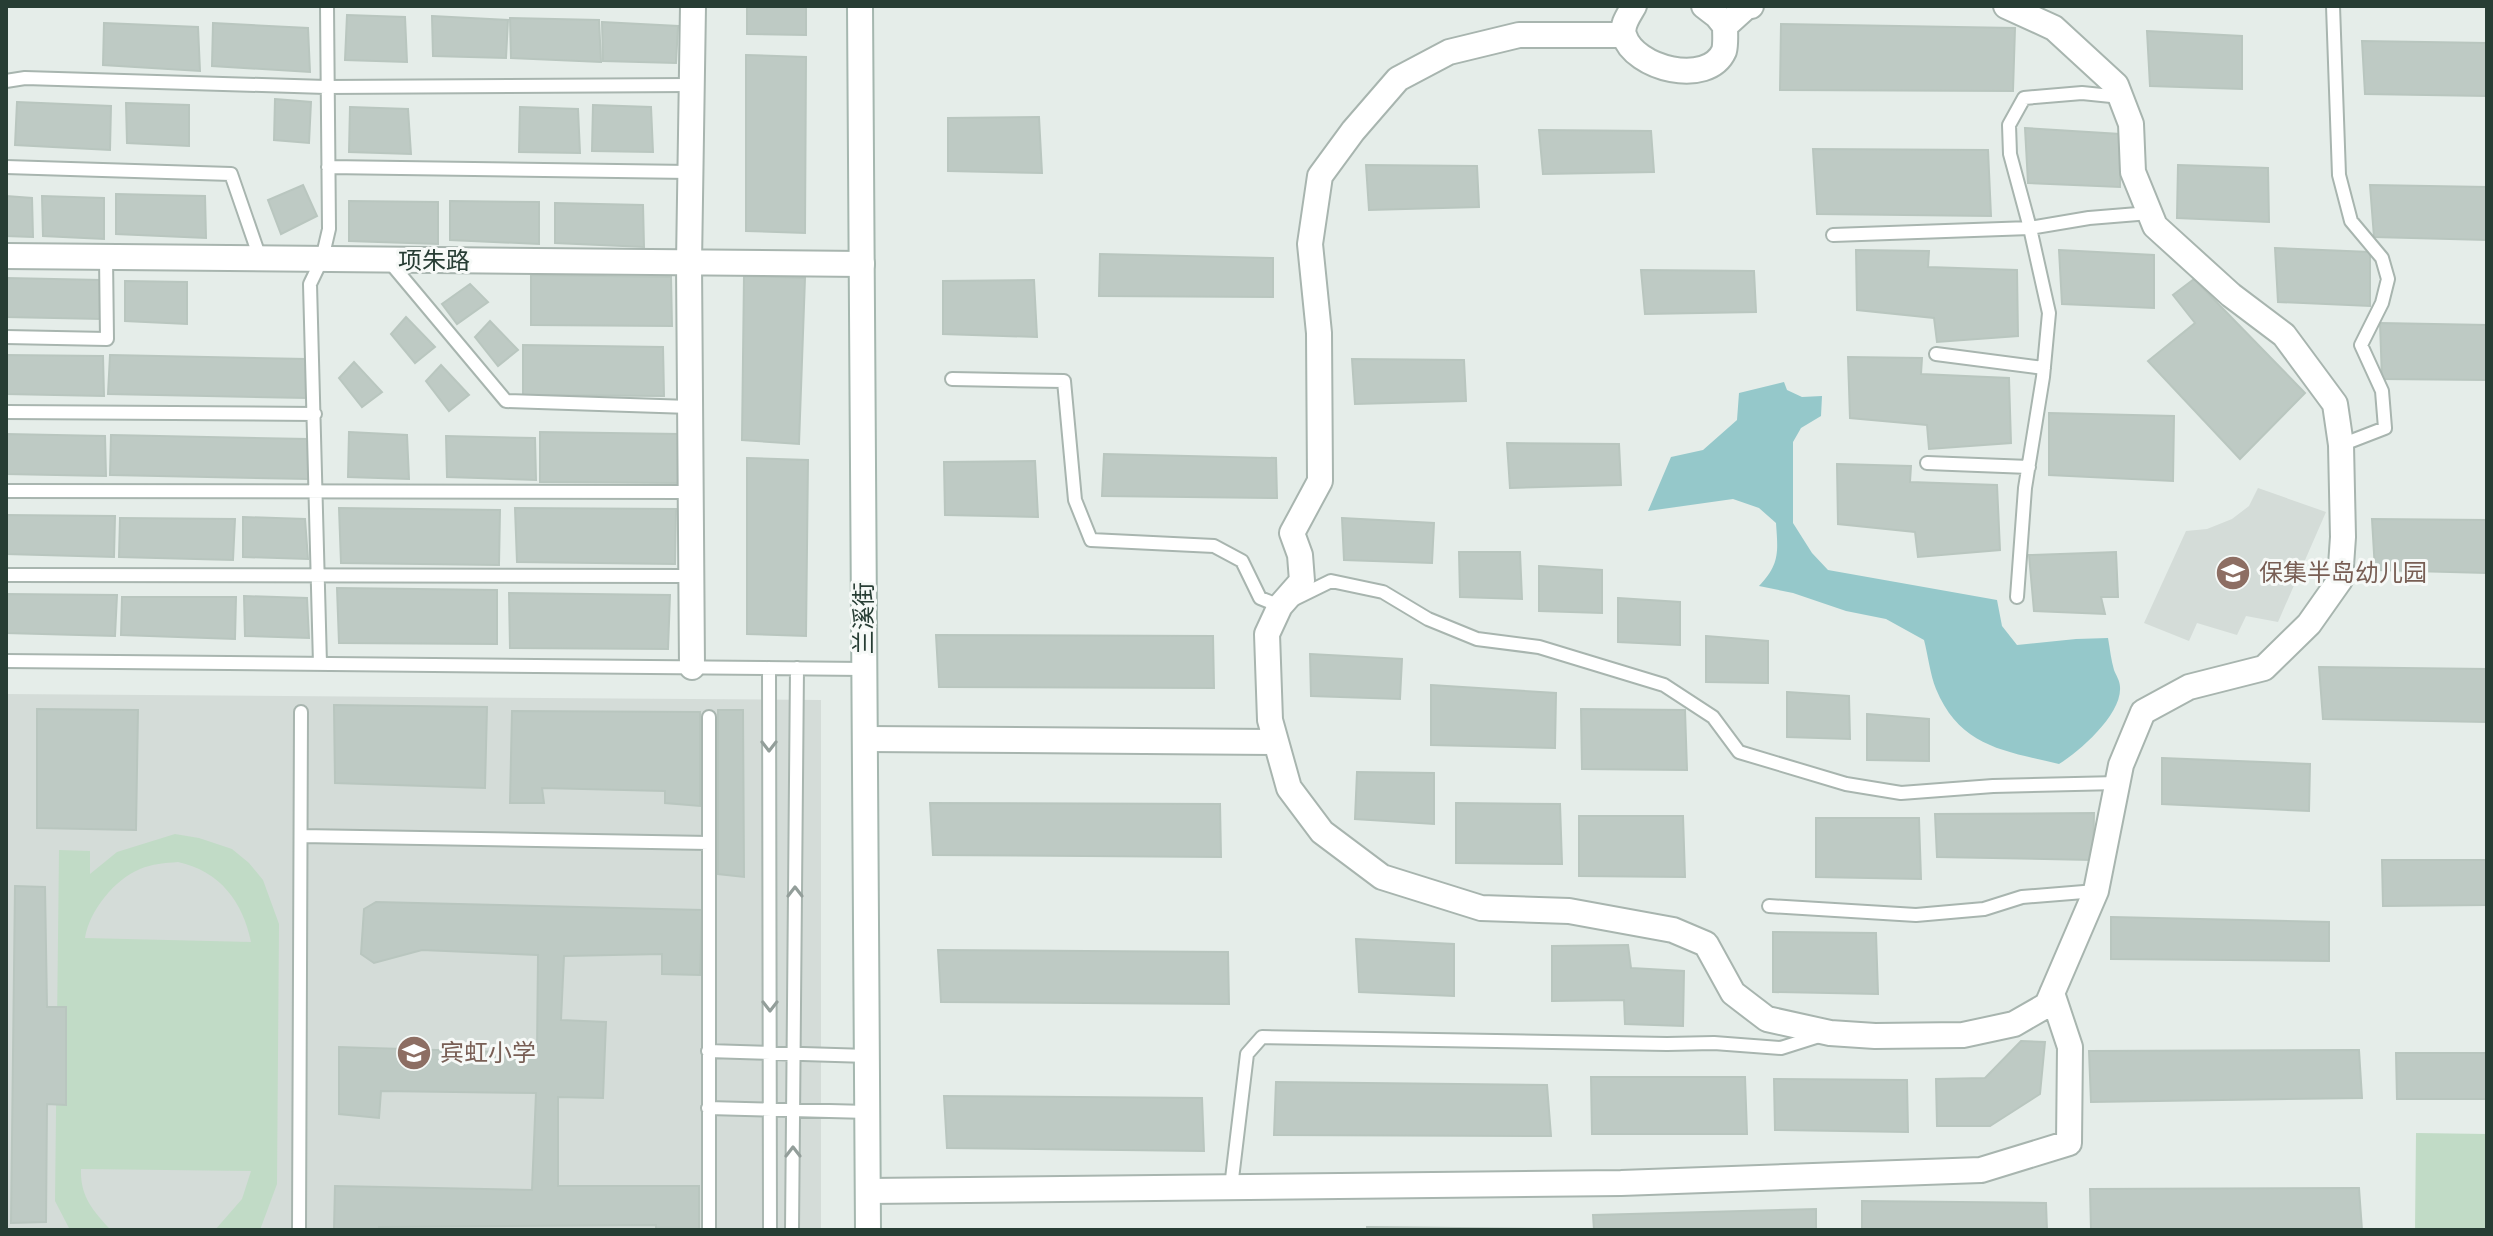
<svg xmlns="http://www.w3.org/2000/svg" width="2493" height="1236" font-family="'Exo 2','Noto Sans SC',sans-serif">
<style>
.built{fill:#d4dcd8}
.green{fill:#c1dbc6;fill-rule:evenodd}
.water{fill:#95c8ca}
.building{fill:#becac4;stroke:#b9c6bf;stroke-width:2}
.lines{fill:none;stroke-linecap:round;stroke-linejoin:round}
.lane-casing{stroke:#a8b5af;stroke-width:16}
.street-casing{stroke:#a8b5af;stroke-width:28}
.secondary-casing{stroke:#a5b7af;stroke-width:28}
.lane{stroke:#fff;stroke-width:12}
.street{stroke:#fff;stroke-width:24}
.secondary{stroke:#fff;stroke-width:24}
.oneway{stroke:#939e9a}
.labels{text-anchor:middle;stroke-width:6;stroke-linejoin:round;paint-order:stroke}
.street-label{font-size:24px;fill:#273d34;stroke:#f6f9f7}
.education-label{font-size:24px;fill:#785e54;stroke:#f6f9f7;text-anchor:start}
</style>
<rect width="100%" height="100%" fill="#e5ede9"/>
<path class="built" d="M 2258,488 L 2326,512 L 2278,622 L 2246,616 L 2237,635 L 2197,623 L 2189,641 L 2144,623 L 2186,531 L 2207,529 L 2232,519 L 2249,506 Z
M 6,694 L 821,700 L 821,1230 L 6,1230 Z"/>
<path class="green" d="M 175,834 L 199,838 L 232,849 L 249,863 L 263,880 L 279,924 L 277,1184 L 260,1230 L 215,1230 L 242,1199 L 251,1171 L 81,1169 C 80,1196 93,1211 111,1230 L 70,1230 L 55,1201 L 59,850 L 90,851 L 90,874 L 117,852 ZM 178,862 C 220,871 243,902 251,942 L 85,938 C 89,911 115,879 140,869 C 152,864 165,863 178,862 Z
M 2416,1133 L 2487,1134 L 2487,1230 L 2415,1230 Z"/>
<path class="water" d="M 1784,382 L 1787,390 L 1802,397 L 1822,396 L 1821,416 L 1801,428 L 1793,442 L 1793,523 L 1812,553 L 1828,570 L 1997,600 L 2002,626 L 2017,645 L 2076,639 L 2108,638 C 2110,649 2111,660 2114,670 C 2116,675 2120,681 2120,687 C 2122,714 2080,751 2059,764 C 2005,751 1960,747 1936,689 C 1930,674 1928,655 1924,640 L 1886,619 L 1846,611 L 1793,593 L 1759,586 C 1780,564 1778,552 1776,523 L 1759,508 L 1733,499 L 1648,511 L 1671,457 L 1703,450 L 1737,420 L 1739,393 Z"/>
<path class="building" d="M 747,6 L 806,6 L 806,35 L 747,34 Z
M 347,15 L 405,17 L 407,62 L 345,60 Z
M 432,16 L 508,20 L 506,58 L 433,56 Z
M 510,18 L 599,20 L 601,62 L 511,58 Z
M 602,22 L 678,26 L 676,63 L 603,61 Z
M 104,23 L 198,27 L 200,71 L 103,65 Z
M 213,23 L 308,28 L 310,72 L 212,66 Z
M 1781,24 L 2015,28 L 2013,91 L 1780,90 Z
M 2147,31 L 2242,36 L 2242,89 L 2150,86 Z
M 2362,41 L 2487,43 L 2487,96 L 2365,94 Z
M 746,55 L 806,57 L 805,233 L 746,231 Z
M 275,99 L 311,102 L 309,143 L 274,140 Z
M 17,102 L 111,106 L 110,150 L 15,145 Z
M 126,103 L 189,105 L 189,146 L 127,143 Z
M 593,105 L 651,107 L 653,152 L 592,151 Z
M 350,107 L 408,109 L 411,154 L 349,152 Z
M 520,107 L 578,109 L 580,153 L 519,152 Z
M 1039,117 L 1042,173 L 948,171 L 948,118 Z
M 2025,128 L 2120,134 L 2120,187 L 2028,183 Z
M 1539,130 L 1651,131 L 1654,172 L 1543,174 Z
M 1813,149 L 1988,150 L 1991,216 L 1817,214 Z
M 1366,165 L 1477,166 L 1479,207 L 1369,210 Z
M 2178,165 L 2268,168 L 2269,222 L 2177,218 Z
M 303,185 L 317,216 L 281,234 L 268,200 Z
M 2370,185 L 2487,187 L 2487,240 L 2374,237 Z
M 116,194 L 205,196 L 206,238 L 116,234 Z
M 6,196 L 32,198 L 33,237 L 6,236 Z
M 42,196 L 104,198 L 104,239 L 43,236 Z
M 349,201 L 438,202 L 438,244 L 349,241 Z
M 450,201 L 539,202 L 539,244 L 450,240 Z
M 555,203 L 643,205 L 644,247 L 555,243 Z
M 2275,248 L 2370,252 L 2370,306 L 2278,302 Z
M 1856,250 L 1929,251 L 1928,267 L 2017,270 L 2018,336 L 1937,342 L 1934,318 L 1857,310 Z
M 2059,250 L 2154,255 L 2154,308 L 2062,304 Z
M 1100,254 L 1273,258 L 1273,297 L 1099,296 Z
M 1641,270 L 1754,271 L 1756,312 L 1645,314 Z
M 531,275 L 671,277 L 672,326 L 531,325 Z
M 744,276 L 805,278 L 799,444 L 742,440 Z
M 6,278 L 101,280 L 102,319 L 6,317 Z
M 2194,279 L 2305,393 L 2240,459 L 2148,361 L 2195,323 L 2173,295 Z
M 1034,280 L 1037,337 L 943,334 L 943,281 Z
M 125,281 L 187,282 L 187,324 L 125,321 Z
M 470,284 L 488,302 L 457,324 L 442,304 Z
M 406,317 L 435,347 L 415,363 L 391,334 Z
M 490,321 L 518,350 L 498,366 L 475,337 Z
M 2380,323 L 2487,325 L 2487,380 L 2382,379 Z
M 523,345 L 663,347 L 664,396 L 523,395 Z
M 6,355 L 103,356 L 104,396 L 6,394 Z
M 110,355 L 306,359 L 307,398 L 108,394 Z
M 1848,357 L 1922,358 L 1921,374 L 2009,378 L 2011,443 L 1929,449 L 1927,425 L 1850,418 Z
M 1352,359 L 1464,360 L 1466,401 L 1355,404 Z
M 354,362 L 382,392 L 362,407 L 339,378 Z
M 441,365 L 469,395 L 449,411 L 426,381 Z
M 2049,413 L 2174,416 L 2173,481 L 2049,475 Z
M 349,432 L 407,435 L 409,479 L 348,477 Z
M 540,432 L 680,434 L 681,483 L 540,482 Z
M 6,434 L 105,436 L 106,476 L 6,474 Z
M 111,435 L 308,439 L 309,479 L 110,475 Z
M 446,436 L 535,438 L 536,480 L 447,477 Z
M 1507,443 L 1619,444 L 1621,485 L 1510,488 Z
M 1104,454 L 1276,458 L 1277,498 L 1102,496 Z
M 747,458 L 808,460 L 806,636 L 747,634 Z
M 1035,461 L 1038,517 L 945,515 L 944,462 Z
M 1837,464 L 1911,466 L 1910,482 L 1997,485 L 2000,550 L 1918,557 L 1915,532 L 1838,524 Z
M 339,508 L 500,510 L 499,565 L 341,563 Z
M 515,508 L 676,509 L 675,564 L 517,562 Z
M 6,515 L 115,516 L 114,557 L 6,554 Z
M 243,517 L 305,519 L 308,559 L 243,557 Z
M 120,518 L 235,519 L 233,560 L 119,557 Z
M 1342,518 L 1434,523 L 1432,563 L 1344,560 Z
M 2372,519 L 2487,520 L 2487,573 L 2375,570 Z
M 1459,552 L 1520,552 L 1522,599 L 1460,597 Z
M 2116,552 L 2118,597 L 2101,597 L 2105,614 L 2034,611 L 2029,555 Z
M 1539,566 L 1602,570 L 1602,613 L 1539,611 Z
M 337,588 L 497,590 L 497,644 L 339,643 Z
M 509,593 L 670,595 L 668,649 L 510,648 Z
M 6,594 L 117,595 L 115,636 L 6,633 Z
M 244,596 L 307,598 L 309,638 L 245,636 Z
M 122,597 L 236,597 L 235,639 L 121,635 Z
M 1618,598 L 1680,602 L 1680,645 L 1618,642 Z
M 936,635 L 1213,636 L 1214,688 L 939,687 Z
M 1706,636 L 1768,641 L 1768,683 L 1706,682 Z
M 1310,654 L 1402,659 L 1400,699 L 1311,696 Z
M 2319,667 L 2487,669 L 2487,722 L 2323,719 Z
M 1431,685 L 1556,693 L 1555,748 L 1431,745 Z
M 1787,692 L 1849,696 L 1850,739 L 1787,737 Z
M 334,705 L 487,707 L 485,788 L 335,783 Z
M 37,709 L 138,710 L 136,830 L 37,828 Z
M 1581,709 L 1685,710 L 1687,770 L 1582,769 Z
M 718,710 L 743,710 L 744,877 L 718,874 Z
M 512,711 L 700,712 L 700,806 L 665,803 L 665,791 L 542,788 L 544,803 L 510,803 Z
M 1867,714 L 1929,719 L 1929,761 L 1867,760 Z
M 2162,758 L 2310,764 L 2309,811 L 2162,804 Z
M 1357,772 L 1434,773 L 1434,824 L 1355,819 Z
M 930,803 L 1220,804 L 1221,857 L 933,855 Z
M 1456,803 L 1560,804 L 1562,864 L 1456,863 Z
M 2094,813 L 2093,860 L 1937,857 L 1935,814 Z
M 1579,816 L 1683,816 L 1685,877 L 1579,876 Z
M 1816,818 L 1919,818 L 1921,879 L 1816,877 Z
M 2382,860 L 2487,860 L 2487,905 L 2383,906 Z
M 15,886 L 45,887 L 47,1007 L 66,1007 L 66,1105 L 47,1104 L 46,1222 L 11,1223 Z
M 376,902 L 702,910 L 700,975 L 662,974 L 662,954 L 564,956 L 561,1020 L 606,1022 L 603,1098 L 558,1097 L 558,1186 L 699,1186 L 699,1230 L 656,1230 L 656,1225 L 379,1227 L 379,1230 L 334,1230 L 335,1186 L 532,1190 L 536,1093 L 381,1091 L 379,1118 L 339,1114 L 339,1047 L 537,1053 L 538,955 L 422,950 L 374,963 L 361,954 L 364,909 Z
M 2111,917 L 2329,922 L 2329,961 L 2111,959 Z
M 1773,932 L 1876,933 L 1878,994 L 1773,992 Z
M 1356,939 L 1454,944 L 1454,996 L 1359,992 Z
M 1628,945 L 1631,968 L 1684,971 L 1683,1026 L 1625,1024 L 1624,1000 L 1552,1001 L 1552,946 Z
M 938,950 L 1228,952 L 1229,1004 L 941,1002 Z
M 2021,1041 L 2045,1042 L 2040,1094 L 1990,1126 L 1937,1126 L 1936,1079 L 1985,1078 Z
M 2359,1050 L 2362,1098 L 2091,1102 L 2089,1051 Z
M 2396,1053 L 2487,1053 L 2487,1099 L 2397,1099 Z
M 1591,1077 L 1745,1077 L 1747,1134 L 1592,1134 Z
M 1774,1079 L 1907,1080 L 1908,1132 L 1775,1130 Z
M 1276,1082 L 1547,1085 L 1551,1136 L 1274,1135 Z
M 944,1096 L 1202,1098 L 1204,1151 L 947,1148 Z
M 2359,1188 L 2362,1230 L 2091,1230 L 2090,1189 Z
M 1862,1201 L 2046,1203 L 2047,1230 L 1862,1230 Z
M 1816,1209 L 1816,1230 L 1594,1230 L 1593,1215 Z
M 1367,1227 L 1552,1229 L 1552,1230 L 1367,1230 Z"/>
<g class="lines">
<g class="lane-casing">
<path id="lane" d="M 2333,6 L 2339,175 L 2351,221 L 2382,258 L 2388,279 L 2382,303 L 2361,345 L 2382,391 L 2385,428 L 2341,445
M 6,81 L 25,78 L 326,87 L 691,85
M 6,167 L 231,174 L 260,258
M 328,167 L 690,172
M 1833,235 L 2030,228 L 2089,218 L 2150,213
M 388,260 L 506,401 L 690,407
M 6,337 L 107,339 L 106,257
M 1936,354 L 2044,368
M 952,379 L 1064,381 L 1075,500 L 1091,540 L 1214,546 L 1242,561 L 1260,598 L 1280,606 L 1331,581 L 1383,592 L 1428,619 L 1477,639 L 1539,647 L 1664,685 L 1713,717 L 1739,752 L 1846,784 L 1901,793 L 1993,786 L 2118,783
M 6,412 L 315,414
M 1927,463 L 2029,467
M 6,491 L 691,492
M 6,575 L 692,576
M 2017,597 L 2025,488 L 2043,377 L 2049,313 L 2030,228 L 2010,154 L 2009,125 L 2024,98 L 2082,93 L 2121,97
M 6,661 L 864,669
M 320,664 L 310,284 L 322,259 L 329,229 L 327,6
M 769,668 L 770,1230
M 301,836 L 709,843
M 1769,906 L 1916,915 L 1984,909 L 2022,897 L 2096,891
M 708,1051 L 868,1056
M 708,1108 L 868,1112
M 1231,1187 L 1247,1054 L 1262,1037 L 1667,1044 L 1714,1043 L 1781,1048 L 1819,1036
M 299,1230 L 301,712
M 709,1230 L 709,717
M 792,1230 L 797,668"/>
</g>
<g class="street-casing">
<path id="street" d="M 1634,6 C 1629,15 1621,25 1624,35 C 1634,69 1708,87 1724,51 C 1726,44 1725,33 1725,26 L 1746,7 L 1751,6
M 1704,6 L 1717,16 L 1725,26
M 1624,35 L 1519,35 L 1449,52 L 1398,79 L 1353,131 L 1320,176 L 1310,244 L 1319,333 L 1320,481 L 1292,533 L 1300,555 L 1302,581 L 1280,606 L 1267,634 L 1270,720 L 1289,788 L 1322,832 L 1382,877 L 1481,908 L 1569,911 L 1673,930 L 1706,944 L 1733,993 L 1767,1019 L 1830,1033 L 1875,1036 L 1963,1035 L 2014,1024 L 2047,1005 L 2096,891 L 2121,765 L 2143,712 L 2189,687 L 2264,668 L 2309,624 L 2340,580 L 2343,537 L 2341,445 L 2335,404 L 2284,335 L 2231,295 L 2155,226 L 2133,172 L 2131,124 L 2116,85 L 2054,28 L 2006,6
M 6,256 L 862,264
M 692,667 L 689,263 L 693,6
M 866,739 L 1276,742
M 868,1191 L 1621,1183 L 1981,1170 L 2069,1143 L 2070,1047 L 2052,993"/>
</g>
<g class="secondary-casing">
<path id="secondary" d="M 860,6 L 868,1230"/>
</g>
<use href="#lane" class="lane"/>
<use href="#street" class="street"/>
<use href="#secondary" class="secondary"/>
</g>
<defs><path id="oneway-chevron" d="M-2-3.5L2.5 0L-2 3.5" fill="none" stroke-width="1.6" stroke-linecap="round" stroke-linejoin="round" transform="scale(2)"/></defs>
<g class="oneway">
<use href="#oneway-chevron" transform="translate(769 746) rotate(90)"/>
<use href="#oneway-chevron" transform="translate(795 892) rotate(-90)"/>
<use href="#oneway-chevron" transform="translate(770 1006) rotate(90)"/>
<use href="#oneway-chevron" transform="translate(793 1152) rotate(-90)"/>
</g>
<defs>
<g id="school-disc" transform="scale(1.8)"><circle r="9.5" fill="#8d6e63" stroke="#f6f9f7"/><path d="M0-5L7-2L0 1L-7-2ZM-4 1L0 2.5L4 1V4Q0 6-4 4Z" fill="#fff"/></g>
</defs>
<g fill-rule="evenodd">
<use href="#school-disc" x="2233" y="573"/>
<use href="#school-disc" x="414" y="1053"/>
</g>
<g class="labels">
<g class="street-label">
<text x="434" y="269">项朱路</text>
<text transform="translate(864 618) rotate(-90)" y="8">兰溪街</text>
</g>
<g class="education-label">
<text x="2259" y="581">保集半岛幼儿园</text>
<text x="440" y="1061">宾虹小学</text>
</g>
</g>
<rect width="2493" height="1236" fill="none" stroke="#273d34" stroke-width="16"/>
</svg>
